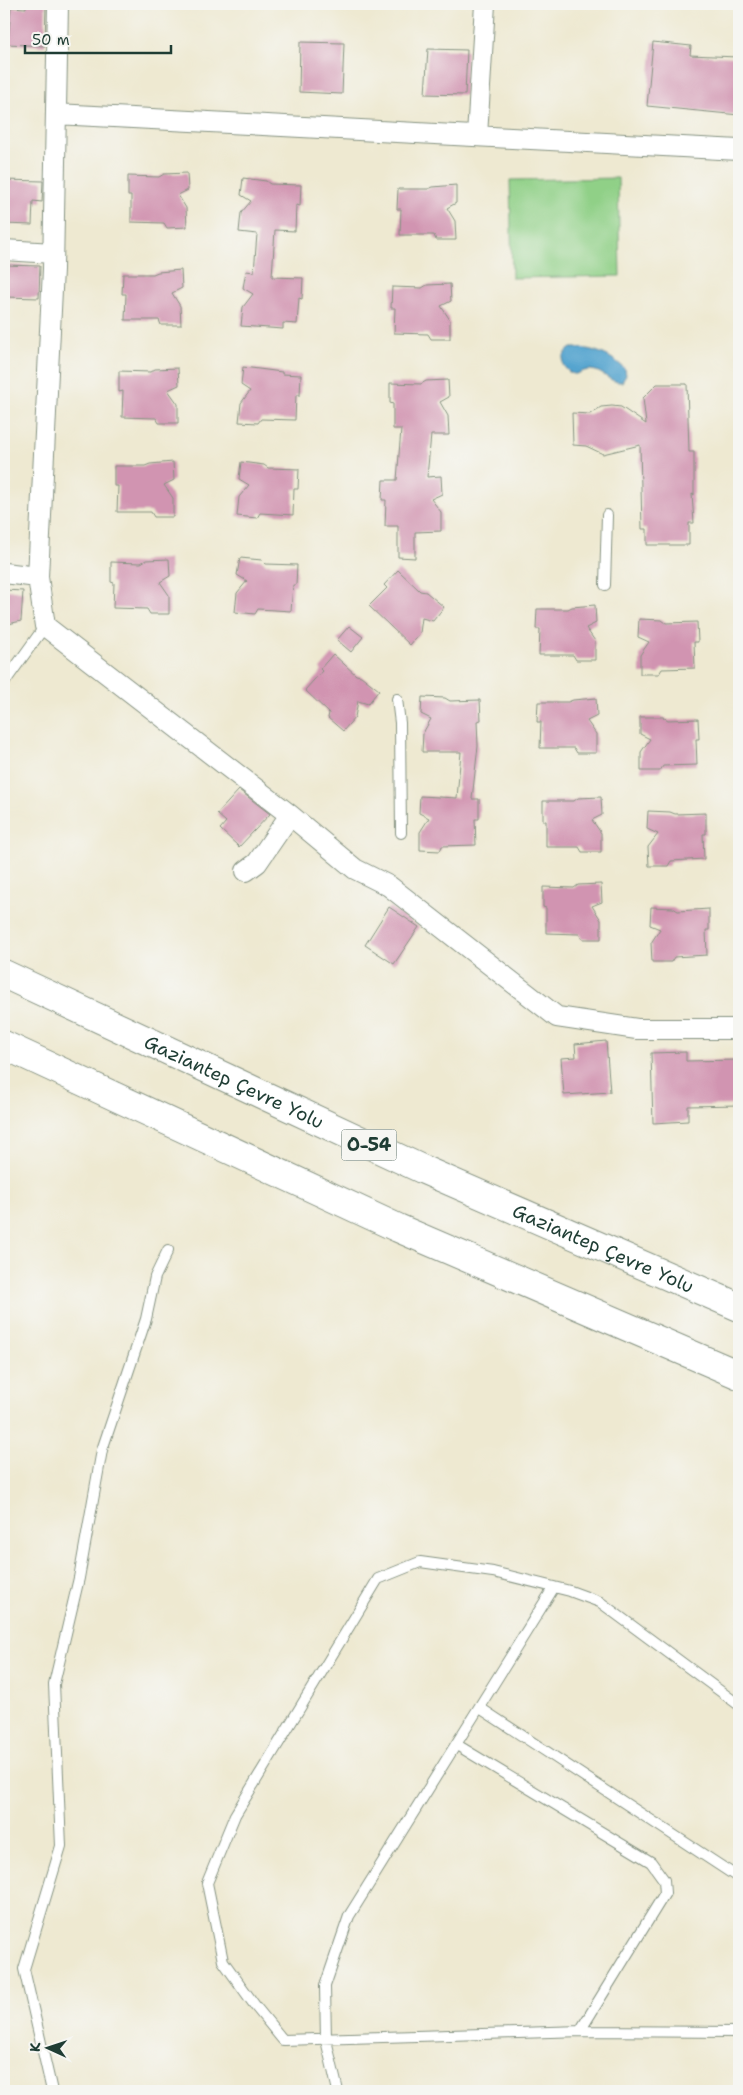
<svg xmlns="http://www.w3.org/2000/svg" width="743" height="2095" font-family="'Shantell Sans',sans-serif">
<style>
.green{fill:#90d087;stroke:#58865e}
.water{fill:#55a4cf;stroke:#3a7082}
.building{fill:#d194b1}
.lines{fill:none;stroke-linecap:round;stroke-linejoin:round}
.service-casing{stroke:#869382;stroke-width:12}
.minor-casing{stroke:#869382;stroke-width:22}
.motorway-casing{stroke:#869382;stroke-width:30}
.service{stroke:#fff;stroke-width:10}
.minor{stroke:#fff;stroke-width:20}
.motorway{stroke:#fff;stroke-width:28}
.labels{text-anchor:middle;stroke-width:5;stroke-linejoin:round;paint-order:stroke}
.shield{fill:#f6f6f2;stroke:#60746d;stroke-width:1}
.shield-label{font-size:18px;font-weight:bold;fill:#1f3d34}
.street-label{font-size:19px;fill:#1f3d34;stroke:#f6f6f2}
</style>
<rect width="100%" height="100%" fill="#f6f6f2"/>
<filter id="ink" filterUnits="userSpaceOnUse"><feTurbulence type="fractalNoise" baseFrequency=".02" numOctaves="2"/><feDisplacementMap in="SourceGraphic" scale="10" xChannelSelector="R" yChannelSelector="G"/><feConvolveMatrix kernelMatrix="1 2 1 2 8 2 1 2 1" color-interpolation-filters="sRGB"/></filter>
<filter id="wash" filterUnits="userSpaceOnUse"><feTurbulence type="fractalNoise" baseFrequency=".0096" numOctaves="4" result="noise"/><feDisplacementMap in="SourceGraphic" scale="20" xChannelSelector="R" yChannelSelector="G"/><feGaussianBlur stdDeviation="1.12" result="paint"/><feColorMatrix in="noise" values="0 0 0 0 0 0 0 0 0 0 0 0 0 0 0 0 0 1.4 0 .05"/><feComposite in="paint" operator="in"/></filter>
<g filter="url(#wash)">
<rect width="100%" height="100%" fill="#eee9d1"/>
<path class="green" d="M 618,178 L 620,276 L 512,278 L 510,180 Z"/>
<path class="water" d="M 571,348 C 591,347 610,354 625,369 L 626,375 L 622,382 C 609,383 604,371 591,370 C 577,370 575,382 563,365 C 562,357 564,353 571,348 Z"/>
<g id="blocks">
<path class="building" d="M 26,4 L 46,4 L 45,46 L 8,44 L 11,7 L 26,8 Z
M 300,42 L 344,43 L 342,94 L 299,92 Z
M 653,42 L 691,46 L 690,55 L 737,57 L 737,66 L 739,66 L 739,115 L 647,106 Z
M 428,49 L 467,50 L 465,95 L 425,94 Z
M 187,173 L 188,190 L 178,195 L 186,208 L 187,227 L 167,228 L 164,223 L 131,222 L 131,196 L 128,196 L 128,176 L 159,177 L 164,174 Z
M 243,178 L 266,181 L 270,184 L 301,185 L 300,206 L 296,205 L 295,231 L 275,230 L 272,277 L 303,278 L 302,299 L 299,298 L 297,324 L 283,323 L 283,329 L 241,326 L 243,307 L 253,294 L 243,288 L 246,271 L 254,272 L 257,234 L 239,232 L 241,213 L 251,201 L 241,195 Z
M 4,180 L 43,181 L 42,202 L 33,201 L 32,225 L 4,224 Z
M 456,185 L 456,203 L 447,208 L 455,221 L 456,240 L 436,240 L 434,235 L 400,235 L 401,209 L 397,209 L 398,189 L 428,189 L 433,187 Z
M 4,265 L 40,266 L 39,298 L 4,297 Z
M 181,270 L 182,288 L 172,293 L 180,306 L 181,325 L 161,325 L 159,320 L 125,320 L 126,294 L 122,294 L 123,274 L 153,274 L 158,272 Z
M 450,284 L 451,301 L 441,306 L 450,320 L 450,339 L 431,339 L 428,334 L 394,333 L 395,308 L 391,308 L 392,287 L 422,288 L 427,285 Z
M 243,367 L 282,372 L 282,374 L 301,375 L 300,395 L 296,395 L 295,420 L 261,419 L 258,423 L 239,422 L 241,403 L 250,391 L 241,385 Z
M 178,368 L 179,385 L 168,390 L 178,404 L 178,423 L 159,423 L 156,418 L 122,417 L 123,391 L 119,392 L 119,371 L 150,372 L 155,369 Z
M 448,380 L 449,397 L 440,402 L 448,416 L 449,435 L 431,435 L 427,477 L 441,476 L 442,494 L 431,499 L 441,512 L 441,531 L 415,532 L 415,558 L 398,557 L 398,526 L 385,526 L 386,500 L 382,500 L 383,480 L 397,480 L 401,429 L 393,429 L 393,404 L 390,403 L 390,383 L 421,384 L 426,381 Z
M 657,384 L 687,384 L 689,452 L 694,452 L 694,495 L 692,494 L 694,523 L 689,523 L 689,545 L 647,545 L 647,529 L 642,529 L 640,445 L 603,454 L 586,446 L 573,445 L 572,413 L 590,414 L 601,407 L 612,406 L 621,407 L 646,424 L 643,398 Z
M 173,462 L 174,480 L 164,485 L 173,498 L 173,517 L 154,517 L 151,512 L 117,512 L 118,486 L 114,486 L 114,466 L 145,466 L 150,464 Z
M 241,462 L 264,465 L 268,468 L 299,469 L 298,489 L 294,489 L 293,515 L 260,513 L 257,518 L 237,516 L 239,497 L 249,485 L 239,479 Z
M 240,558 L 262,560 L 266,564 L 297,565 L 296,585 L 293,585 L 291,611 L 258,609 L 255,614 L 235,612 L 237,593 L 247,581 L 237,575 Z
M 169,559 L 170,576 L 160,582 L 169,595 L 169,614 L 150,614 L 147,609 L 113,608 L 114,583 L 111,582 L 111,562 L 141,563 L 146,560 Z
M 398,570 L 420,591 L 426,592 L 444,607 L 433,621 L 422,618 L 420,633 L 410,645 L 369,606 L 387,588 L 384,585 Z
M 4,590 L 23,591 L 21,621 L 4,625 Z
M 595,605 L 596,623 L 586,628 L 595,641 L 595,660 L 576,660 L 573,655 L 539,655 L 540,629 L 536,629 L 537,609 L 568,609 L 572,607 Z
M 639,619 L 662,620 L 666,623 L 697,622 L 698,642 L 694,642 L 695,668 L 662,669 L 659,674 L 640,674 L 640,655 L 649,642 L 638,637 Z
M 349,626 L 363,637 L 351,652 L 337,640 Z
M 333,654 L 356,675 L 361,676 L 379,690 L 368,704 L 358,701 L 355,717 L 343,731 L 328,718 L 329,713 L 305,690 L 322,671 L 320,669 Z
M 422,697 L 445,698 L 450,701 L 480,700 L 481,720 L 477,721 L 478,746 L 472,799 L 479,799 L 479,819 L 475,819 L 476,845 L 442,846 L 440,851 L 420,850 L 420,832 L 429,818 L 419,813 L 420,796 L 457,798 L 461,752 L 422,752 L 423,733 L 431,719 L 421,714 Z
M 596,698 L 597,716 L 587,721 L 596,734 L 596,753 L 577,753 L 574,748 L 540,748 L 541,722 L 537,722 L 538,702 L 568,702 L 573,700 Z
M 640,717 L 663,717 L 668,720 L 698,719 L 699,739 L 696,739 L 697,765 L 663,766 L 660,771 L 641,771 L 641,752 L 650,739 L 640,734 Z
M 239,790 L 270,814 L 239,847 L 220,829 L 226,822 L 217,814 Z
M 601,797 L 602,815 L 592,820 L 601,833 L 601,852 L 582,852 L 579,847 L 546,847 L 546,821 L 543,821 L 543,801 L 574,801 L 578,798 Z
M 648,811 L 670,812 L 675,814 L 706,813 L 706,834 L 703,834 L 704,859 L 671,861 L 668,866 L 649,866 L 648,847 L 658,834 L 647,829 Z
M 601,884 L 602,902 L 592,906 L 601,920 L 601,939 L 582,939 L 579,934 L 546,933 L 546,908 L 543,907 L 543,887 L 574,888 L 578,885 Z
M 389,907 L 419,927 L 394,964 L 365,945 Z
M 651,907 L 673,908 L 678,911 L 709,909 L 709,930 L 706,930 L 707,955 L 674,957 L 671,962 L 652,962 L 651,943 L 660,929 L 650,925 Z
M 606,1041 L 610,1092 L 564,1095 L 561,1058 L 576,1057 L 575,1044 Z
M 686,1052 L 686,1061 L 739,1060 L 739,1105 L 688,1106 L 688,1121 L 653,1123 L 651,1053 Z"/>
</g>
</g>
<g filter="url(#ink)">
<use href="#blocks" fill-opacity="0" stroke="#869382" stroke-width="1"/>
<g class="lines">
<g class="service-casing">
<path id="service" d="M 605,585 L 607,515
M 4,683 L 45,626
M 397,699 L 400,723 L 401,833
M 739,1705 L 600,1602 L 570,1591 L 493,1572 L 420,1562 L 378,1579 L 235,1815 L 207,1883 L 223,1961 L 256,2007 L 283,2040 L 582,2031 L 739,2032
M 480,1708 L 739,1878
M 457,1745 L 651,1862 L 664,1880 L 665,1893 L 580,2031
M 52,2091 L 24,1969 L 61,1846 L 54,1684 L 79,1578 L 102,1450 L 146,1319 L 155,1277 L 168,1250
M 338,2091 L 326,2040 L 325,1986 L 349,1916 L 554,1587"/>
</g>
<g class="minor-casing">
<path id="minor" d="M 58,4 L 53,269 L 38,577 L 45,626 L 290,815 L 355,869 L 389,886 L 557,1017 L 637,1029 L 739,1029
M 56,114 L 739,150
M 477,136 L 485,4
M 4,250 L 53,253
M 4,573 L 38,577
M 246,871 L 257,863 L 290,815"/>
</g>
<g class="motorway-casing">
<g id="motorway">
<path id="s1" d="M 4,974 L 424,1170 L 739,1307"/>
<path d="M 4,1045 L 398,1228 L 739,1375"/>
</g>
</g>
<use href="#service" class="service"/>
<use href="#minor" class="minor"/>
<use href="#motorway" class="motorway"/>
</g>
</g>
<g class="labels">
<rect class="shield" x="341.5" y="1129.5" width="55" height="31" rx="4"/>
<g class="shield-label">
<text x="369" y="1151">O-54</text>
</g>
<g class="street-label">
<text dy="7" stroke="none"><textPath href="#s1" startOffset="254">Gaziantep Çevre Yolu</textPath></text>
<text dy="7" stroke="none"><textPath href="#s1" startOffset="659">Gaziantep Çevre Yolu</textPath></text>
</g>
</g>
<rect width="743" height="2095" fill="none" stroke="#f6f6f2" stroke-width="20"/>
<g transform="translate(48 2048) rotate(273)" stroke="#f6f6f2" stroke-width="4" paint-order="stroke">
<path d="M0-4L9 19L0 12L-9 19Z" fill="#1f3d34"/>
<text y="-8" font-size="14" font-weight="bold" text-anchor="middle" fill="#1f3d34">K</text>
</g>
<path d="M25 45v8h146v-8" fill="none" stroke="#1f3d34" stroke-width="2.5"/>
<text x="32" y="45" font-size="15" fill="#1f3d34" stroke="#f6f6f2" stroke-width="4" paint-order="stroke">50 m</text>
</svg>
